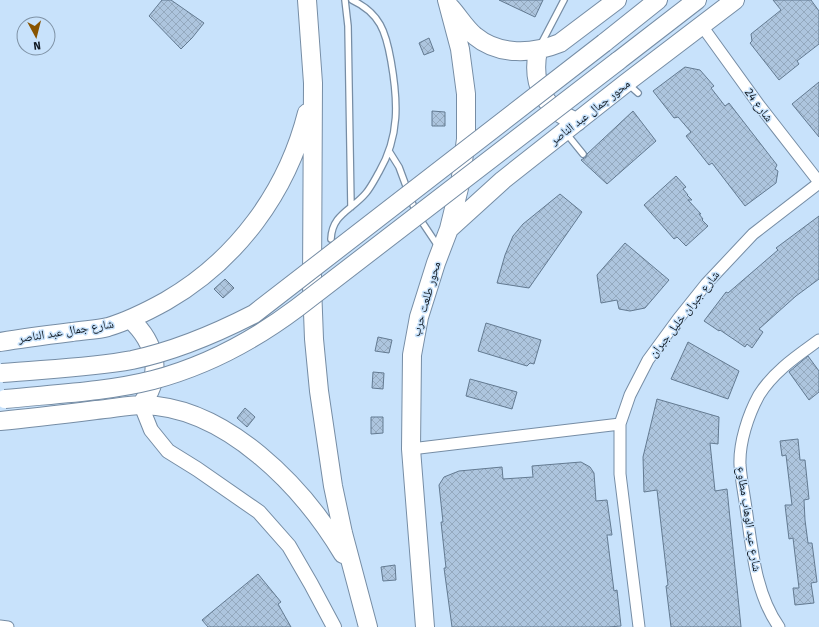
<svg xmlns="http://www.w3.org/2000/svg" width="819" height="627" font-family="'Fira Sans','Noto Naskh Arabic',sans-serif">
<style>
.building{fill:url(#building-cross-hatch);stroke:#637a91}
.lines{fill:none;stroke-linecap:round;stroke-linejoin:round}
.service-casing{stroke:#768da5;stroke-width:8}
.minor-casing{stroke:#768da5;stroke-width:13}
.tertiary-casing{stroke:#768da5;stroke-width:16}
.primary-casing{stroke:#768da5;stroke-width:20}
.service{stroke:#fff;stroke-width:5.5}
.minor{stroke:#fff;stroke-width:11}
.tertiary{stroke:#fff;stroke-width:14}
.primary{stroke:#fff;stroke-width:18}
.primary-bridge-casing{stroke:#768da5;stroke-width:20;stroke-linecap:butt}
.primary-bridge{stroke:#fff;stroke-width:18}
.labels{text-anchor:middle;stroke-width:3;stroke-linejoin:round;paint-order:stroke}
.street-label{font-size:12px;fill:#111a23;stroke:#c8e2fb}
</style>
<defs>
<pattern id="building-cross-hatch" width="8" height="8" patternUnits="userSpaceOnUse"><rect width="8" height="8" fill="#adc5de"/><path d="M0 0l8 8M0 8l8-8" fill="none" stroke="#94a9be"/></pattern>
</defs>
<rect width="100%" height="100%" fill="#c8e2fb"/>
<path class="building" d="M 162,0 L 171,0 L 204,23 L 192,38 L 181,49 L 149,16 Z
M 499,0 L 543,0 L 535,17 Z
M 773,0 L 811,0 L 819,11 L 819,44 L 797,61 L 799,64 L 779,80 L 750,43 L 752,41 L 751,34 L 781,10 Z
M 429,38 L 434,51 L 424,55 L 419,43 Z
M 685,67 L 700,70 L 714,86 L 711,88 L 725,106 L 729,103 L 777,165 L 775,169 L 778,171 L 776,183 L 745,206 L 712,163 L 709,165 L 686,136 L 691,132 L 678,117 L 674,118 L 653,91 Z
M 819,82 L 819,137 L 792,104 Z
M 432,111 L 445,112 L 445,126 L 432,126 Z
M 633,111 L 656,141 L 607,184 L 581,160 L 586,157 L 587,154 Z
M 676,176 L 686,187 L 683,189 L 688,195 L 687,195 L 692,200 L 688,200 L 701,214 L 699,214 L 703,219 L 702,220 L 708,226 L 686,246 L 677,237 L 674,239 L 644,205 Z
M 560,194 L 582,212 L 529,288 L 497,283 L 505,255 L 513,236 L 523,224 Z
M 819,216 L 819,279 L 796,296 L 759,329 L 763,332 L 752,348 L 747,344 L 745,347 L 720,330 L 719,331 L 704,321 L 726,292 L 728,293 L 778,250 L 776,248 Z
M 625,243 L 669,280 L 645,308 L 630,311 L 619,309 L 617,300 L 601,303 L 597,275 Z
M 225,279 L 234,288 L 223,298 L 214,289 Z
M 486,323 L 541,340 L 534,364 L 530,363 L 527,366 L 478,351 Z
M 378,337 L 392,340 L 389,353 L 375,351 Z
M 688,342 L 739,371 L 728,399 L 671,379 Z
M 808,356 L 819,371 L 819,392 L 809,400 L 789,372 Z
M 373,372 L 384,373 L 383,389 L 372,388 Z
M 470,379 L 517,392 L 512,409 L 466,396 Z
M 657,399 L 719,417 L 718,444 L 710,443 L 715,491 L 727,489 L 741,627 L 671,627 L 666,586 L 668,585 L 657,490 L 644,492 L 643,457 Z
M 245,408 L 255,417 L 247,427 L 237,418 Z
M 371,417 L 383,417 L 383,433 L 371,434 Z
M 798,439 L 800,460 L 805,460 L 809,499 L 804,500 L 805,520 L 808,543 L 812,543 L 817,582 L 811,583 L 814,603 L 795,605 L 793,588 L 799,588 L 793,538 L 789,539 L 785,505 L 792,505 L 786,455 L 782,456 L 780,441 Z
M 581,462 L 590,467 L 594,473 L 596,501 L 607,500 L 612,535 L 607,535 L 614,591 L 617,590 L 621,626 L 608,627 L 452,627 L 444,568 L 446,568 L 441,522 L 443,522 L 439,485 L 444,477 L 459,471 L 502,467 L 503,479 L 533,477 L 532,466 Z
M 395,565 L 396,580 L 383,581 L 381,567 Z
M 258,574 L 281,602 L 278,604 L 291,627 L 208,627 L 202,620 Z"/>
<g class="lines">
<g class="service-casing">
<path id="service" d="M 345,0 L 348,26 L 351,207
M 541,44 L 564,0
M 628,84 L 638,93
M 566,133 L 583,154
M 389,151 L 399,167 L 416,213 L 438,246
M 331,239 C 332,214 352,210 366,193 C 371,187 375,179 379,172 C 400,136 398,101 391,61 C 386,32 380,13 352,0"/>
</g>
<g class="minor-casing">
<path id="minor" d="M 702,26 L 759,105 L 819,182
M 411,449 L 620,424
M 0,626 L 8,627
M 639,627 L 620,474 L 620,424 L 630,395 L 648,360 L 678,319 L 706,284 L 753,234 L 819,183
M 779,627 C 755,593 752,548 746,508 C 744,494 741,479 740,465 C 739,443 748,415 759,395 C 774,371 797,356 819,340"/>
</g>
<g class="tertiary-casing">
<path id="tertiary" d="M 141,405 L 151,430 L 168,451 L 197,469 L 259,512 L 289,546 L 311,584 L 334,627"/>
</g>
<g class="primary-casing">
<path id="primary" d="M 307,0 L 313,83 L 312,286 L 314,339 L 319,391 L 333,486 L 343,533 L 368,627
M 451,8 C 459,17 466,29 475,36 C 499,56 533,54 560,43 L 617,0
M 604,43 L 658,0
M 538,50 C 531,85 544,109 577,122
M 618,61 L 697,0
M 449,229 L 503,180 L 626,83 L 735,0
M 130,319 C 156,343 164,375 141,405
M 0,342 C 24,338 48,335 72,332 C 84,330 97,330 108,327 C 128,321 148,311 166,301 C 237,260 287,192 307,113
M 0,421 C 32,418 64,414 96,410 C 111,409 127,405 142,405 C 226,406 303,487 343,554
M 425,627 L 411,449 L 412,355 L 419,317 L 436,263 L 449,229 L 460,184 L 466,139 L 466,94 L 460,49 L 447,0"/>
</g>
<use href="#service" class="service"/>
<use href="#minor" class="minor"/>
<use href="#tertiary" class="tertiary"/>
<use href="#primary" class="primary"/>
<g class="primary-bridge-casing">
<path id="primary-bridge" d="M 2,373 C 45,369 89,368 132,360 C 175,351 215,334 254,314 L 604,43
M 5,399 C 53,394 106,392 153,380 C 206,366 253,341 297,308 L 618,61"/>
</g>
<use href="#primary-bridge" class="primary-bridge"/>
</g>
<g class="labels">
<g class="street-label">
<text transform="translate(759 105) rotate(53)" y="4">شارع 24</text>
<text transform="translate(590 112) rotate(-38)" y="4">محور جمال عبد الناصر</text>
<text transform="translate(426 299) rotate(-74)" y="4">محور طلعت حرب</text>
<text transform="translate(684 314) rotate(-52)" y="4">شارع جبران خليل جبران</text>
<text transform="translate(66 331) rotate(-9)" y="4">شارع جمال عبد الناصر</text>
<text transform="translate(749 519) rotate(81)" y="4">شارع عبد الوهاب مطاوع</text>
</g>
</g>
<g transform="translate(36 36) rotate(173)"><circle r="19" fill="#c8e2fb" stroke="#7f92a5"/>
<path d="M0-3L7 15L0 10L-7 15Z" fill="#885400"/>
<text y="-6" font-size="11" font-weight="bold" text-anchor="middle" fill="#111a23">N</text>
</g>
</svg>
